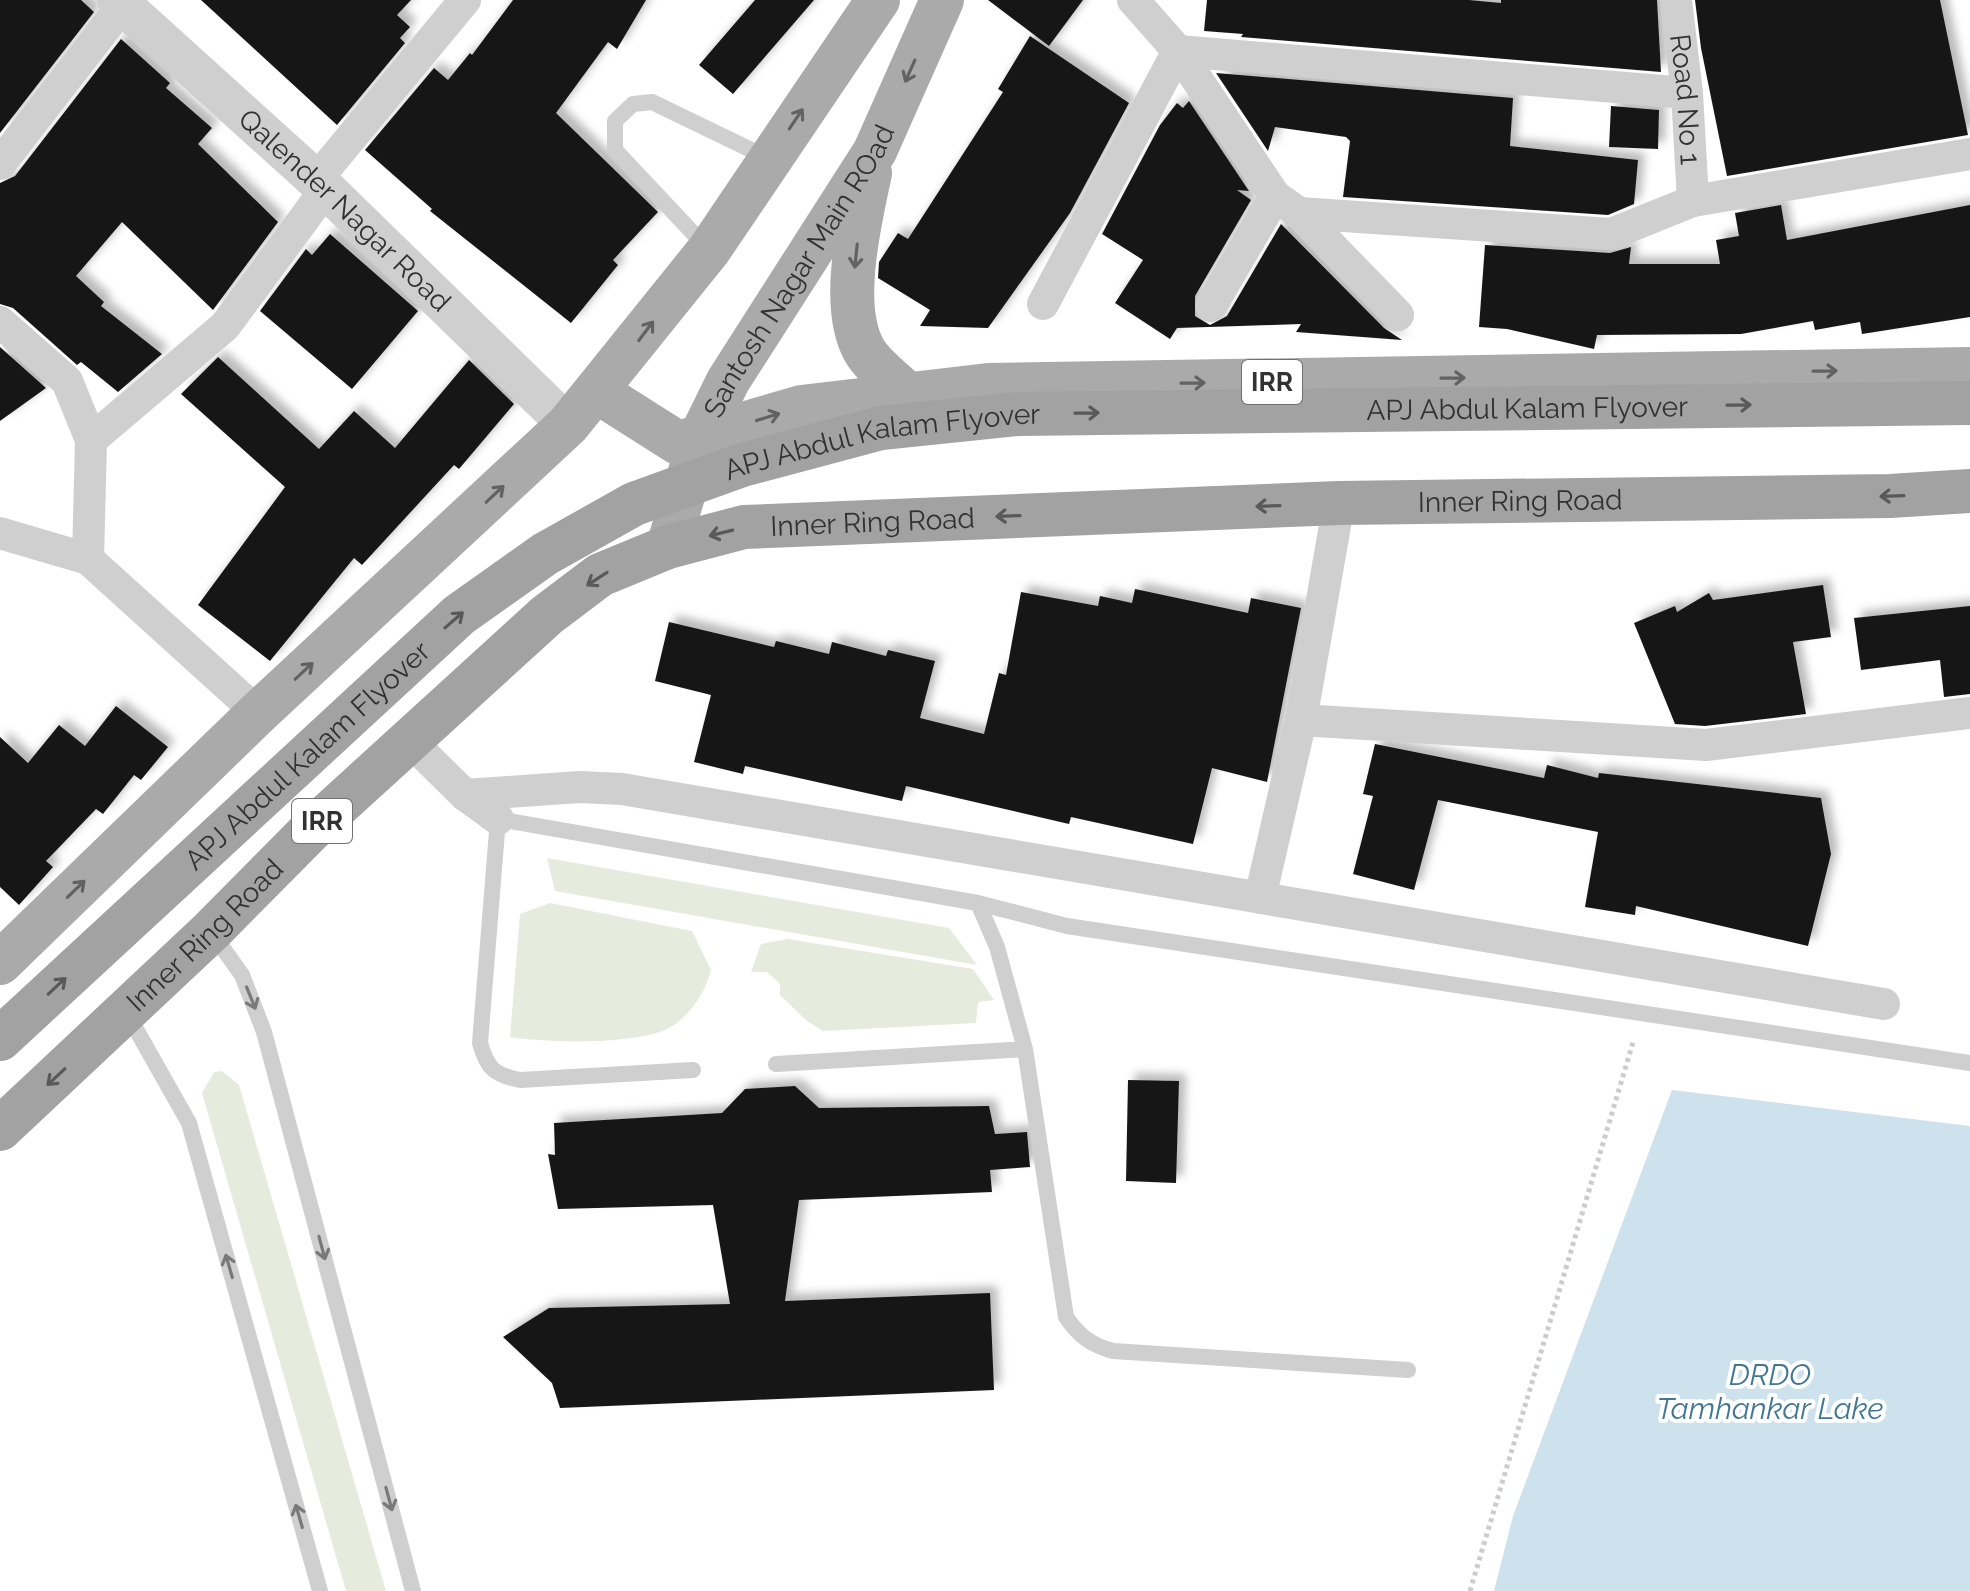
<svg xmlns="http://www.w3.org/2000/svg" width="1970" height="1591" font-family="Raleway,sans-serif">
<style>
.green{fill:#e6ebde}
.water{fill:#cee2ed}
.building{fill:#191919;filter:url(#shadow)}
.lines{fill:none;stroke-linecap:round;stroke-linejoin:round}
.path{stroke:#ccc;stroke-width:5;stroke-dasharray:4 4;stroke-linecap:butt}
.service{stroke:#cfcfcf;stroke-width:16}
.minor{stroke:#cfcfcf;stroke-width:32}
.tertiary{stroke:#cfcfcf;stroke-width:40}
.primary{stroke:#aaa;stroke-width:44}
.trunk{stroke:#a2a2a2;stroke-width:44}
.trunk-bridge{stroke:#a2a2a2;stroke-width:44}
.oneway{stroke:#626262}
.oneway2{stroke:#595959}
.oneway3{stroke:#797979}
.labels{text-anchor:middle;stroke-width:8;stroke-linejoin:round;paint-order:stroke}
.shield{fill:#fff;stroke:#707070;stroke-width:2}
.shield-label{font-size:26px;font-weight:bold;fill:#323232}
.street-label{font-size:28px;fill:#323232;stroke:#fff}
.water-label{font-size:30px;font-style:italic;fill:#417794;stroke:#fff}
</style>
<defs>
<filter id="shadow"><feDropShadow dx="7" dy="-7" stdDeviation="4" flood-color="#0004"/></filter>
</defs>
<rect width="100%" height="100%" fill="#fff"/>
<path class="green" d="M 547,858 L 949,928 L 977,965 L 555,891 Z
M 550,903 L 692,931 L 711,970 C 705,993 690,1016 669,1028 C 637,1045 546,1043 510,1037 L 520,914 Z
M 788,939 L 973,969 L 994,1000 L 978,1002 L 976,1023 L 823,1031 L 807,1021 L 780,995 L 780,984 L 767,972 L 751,972 L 761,944 Z
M 222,1071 L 239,1085 L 386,1591 L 346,1591 L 202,1093 L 214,1072 Z"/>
<path class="water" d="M 1672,1090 L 1970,1126 L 1970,1591 L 1494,1591 L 1513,1516 Z"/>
<path class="building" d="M 0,0 L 81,0 L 94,12 L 0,133 Z
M 201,0 L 411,0 L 397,15 L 410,27 L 400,38 L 405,43 L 337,125 Z
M 513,0 L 646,0 L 617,49 L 608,42 L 556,113 L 658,212 L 613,260 L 618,265 L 571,323 L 430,211 L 432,209 L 365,150 L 434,68 L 448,80 L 470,53 L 472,55 Z
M 755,0 L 814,0 L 733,94 L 699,65 Z
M 988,0 L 1083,0 L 1049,46 Z
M 1207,0 L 1469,0 L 1501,3 L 1501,0 L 1657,0 L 1661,72 L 1241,37 L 1243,34 L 1204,31 Z
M 1695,0 L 1940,0 L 1968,135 L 1727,176 L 1701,48 Z
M 1030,36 L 1129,103 L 1070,213 L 988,328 L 920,326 L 930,310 L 878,278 L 879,262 L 898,233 L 908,239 L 1003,92 L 998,89 Z
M 121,39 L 170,83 L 166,88 L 212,128 L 198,144 L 278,222 L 213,310 L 122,222 L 76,276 L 104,302 L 101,306 L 162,354 L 118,392 L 81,362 L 77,365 L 13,308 L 0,304 L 0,183 L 15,176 Z
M 1216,73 L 1513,98 L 1510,146 L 1638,160 L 1634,204 L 1608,215 L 1343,197 L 1350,141 L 1346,137 L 1275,127 L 1268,151 Z
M 1189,101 L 1249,191 L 1237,190 L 1251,200 L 1195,296 L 1195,316 L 1210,325 L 1227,316 L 1281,224 L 1384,328 L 1402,340 L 1296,332 L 1301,324 L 1177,328 L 1170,339 L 1115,303 L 1143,260 L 1102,234 L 1160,125 L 1177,103 L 1183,108 Z
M 1611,106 L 1659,110 L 1658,149 L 1609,147 Z
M 1781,205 L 1787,240 L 1970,205 L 1970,317 L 1862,334 L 1860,322 L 1815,330 L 1813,321 L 1741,334 L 1597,335 L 1594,349 L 1507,329 L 1479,327 L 1485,245 L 1610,253 L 1631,247 L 1629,264 L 1720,264 L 1716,240 L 1739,236 L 1735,213 Z
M 330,234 L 418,311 L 352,389 L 260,311 L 306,249 L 312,255 Z
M 0,347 L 46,388 L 0,421 Z
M 218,357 L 319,449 L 354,411 L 395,448 L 469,360 L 514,404 L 459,469 L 454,465 L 362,565 L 354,558 L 270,661 L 198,605 L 285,487 L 181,394 Z
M 1823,585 L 1831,637 L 1793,642 L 1806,714 L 1705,726 L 1675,724 L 1634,623 L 1675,606 L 1677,612 L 1709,593 L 1713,600 Z
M 1135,589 L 1248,613 L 1251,598 L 1301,608 L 1267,782 L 1212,768 L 1193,844 L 1071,817 L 1069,824 L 906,786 L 902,801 L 745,766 L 743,774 L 694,762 L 711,695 L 655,681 L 669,622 L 774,647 L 776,641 L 829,654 L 832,642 L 886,656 L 888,650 L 935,661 L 920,718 L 984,734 L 999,673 L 1006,675 L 1021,592 L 1098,606 L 1100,596 L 1132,603 Z
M 1970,606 L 1970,694 L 1944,697 L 1940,660 L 1861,670 L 1854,618 Z
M 116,706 L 168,747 L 141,780 L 134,775 L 103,814 L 96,809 L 46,861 L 53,867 L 19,905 L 0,887 L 0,737 L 28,763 L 59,725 L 85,746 Z
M 1375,744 L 1544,778 L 1547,765 L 1598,778 L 1599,773 L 1821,798 L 1831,854 L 1808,946 L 1636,906 L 1635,915 L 1585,907 L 1598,832 L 1438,800 L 1414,890 L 1353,874 L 1373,796 L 1363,794 Z
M 1128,1080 L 1179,1081 L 1176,1183 L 1126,1181 Z
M 795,1086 L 819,1108 L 989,1106 L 995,1134 L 1027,1132 L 1030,1167 L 990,1170 L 992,1192 L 799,1200 L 785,1301 L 990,1293 L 994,1390 L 560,1408 L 552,1383 L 503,1337 L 549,1308 L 730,1304 L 713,1205 L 558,1209 L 548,1154 L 555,1155 L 554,1123 L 722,1113 L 745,1089 Z"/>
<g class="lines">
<path class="path" d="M 1470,1591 L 1634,1039"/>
<path class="service" d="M 708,249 L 615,150 L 615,121 L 633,104 L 652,102 L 768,158
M 212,933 L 242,975 L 264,1032 L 413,1591
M 128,1015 L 189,1123 L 320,1591
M 1025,1049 L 1066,1317 C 1079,1336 1091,1345 1113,1351 L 1408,1370
M 776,1064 L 1025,1049 L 997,947 L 978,903
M 693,1070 L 520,1080 C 494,1075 487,1068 480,1043 L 498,819 L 978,903 L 1067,926 L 1970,1063"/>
<g class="minor">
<path d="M 1133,0 L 1178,51 L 1275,196 L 1299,213 L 1398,315"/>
<path id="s1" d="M 1676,0 L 1687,93 L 1693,201"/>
<path d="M 0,164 L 123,5"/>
<path d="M 316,180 L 465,0"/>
<path d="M 1299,213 L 1611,234 L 1693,201 L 1970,154"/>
<path d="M 1043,304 L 1178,51 L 1687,93"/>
<path d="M 1211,306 L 1275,196"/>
<path d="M 0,322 L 67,381 L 91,440 L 88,559"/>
<path d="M 91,440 L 225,326 L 326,189"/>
<path d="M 0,533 L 88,559 L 258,713"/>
<path d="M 1301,720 L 1706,745 L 1970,713"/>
<path d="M 411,742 L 465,795 L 498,819"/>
<path d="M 465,795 L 580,787 L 622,789 L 1884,1004"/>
<path d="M 1260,898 L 1301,720 L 1339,503"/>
</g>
<path class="tertiary" id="s2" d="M 117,0 L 326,189 L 568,425"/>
<g class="primary">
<path d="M 870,173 C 860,221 839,305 864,350 C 873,366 894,381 907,394"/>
<path d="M 596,391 L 678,443 L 801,407 L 988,385 L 1970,369"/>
<path id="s3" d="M 668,547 L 700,438 L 728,381 L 875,151 L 942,0"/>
<path d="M 0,963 L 258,713 L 568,425 L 709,250 L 878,0"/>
</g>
<path class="trunk" id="s4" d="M 0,1129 L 211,931 L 310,831 L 547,615 L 600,575 L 668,547 L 744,527 L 1339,503 L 1890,496 L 1970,491"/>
<path class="trunk-bridge" id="s5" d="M 0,1039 L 459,615 L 545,554 L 634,504 L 742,465 L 881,428 L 1018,414 L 1970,403"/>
</g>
<defs><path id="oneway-shaft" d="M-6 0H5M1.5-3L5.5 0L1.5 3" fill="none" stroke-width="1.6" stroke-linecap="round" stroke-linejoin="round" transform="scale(2)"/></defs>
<g class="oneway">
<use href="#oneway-shaft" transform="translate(910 71) rotate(114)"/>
<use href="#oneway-shaft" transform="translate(796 119) rotate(-56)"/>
<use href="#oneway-shaft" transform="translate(856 256) rotate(96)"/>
<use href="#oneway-shaft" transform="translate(646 331) rotate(-53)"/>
<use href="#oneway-shaft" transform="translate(1825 371) rotate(-1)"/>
<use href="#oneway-shaft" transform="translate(1453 378) rotate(-1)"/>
<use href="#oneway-shaft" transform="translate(1193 383) rotate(-1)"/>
<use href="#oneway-shaft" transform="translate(768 417) rotate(-17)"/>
<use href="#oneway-shaft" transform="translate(495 494) rotate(-43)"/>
<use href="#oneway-shaft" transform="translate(304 671) rotate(-43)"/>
<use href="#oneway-shaft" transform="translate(76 889) rotate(-44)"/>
</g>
<g class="oneway2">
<use href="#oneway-shaft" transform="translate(1739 405) rotate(-1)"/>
<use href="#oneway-shaft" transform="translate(1087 413) rotate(-1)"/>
<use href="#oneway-shaft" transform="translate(1892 496) rotate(178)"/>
<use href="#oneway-shaft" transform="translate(1268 506) rotate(178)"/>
<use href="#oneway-shaft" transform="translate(1008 516) rotate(178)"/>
<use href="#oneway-shaft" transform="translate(721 533) rotate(166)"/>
<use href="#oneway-shaft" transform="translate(597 579) rotate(147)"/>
<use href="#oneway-shaft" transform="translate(454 620) rotate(-41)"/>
<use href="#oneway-shaft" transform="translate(57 986) rotate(-43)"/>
<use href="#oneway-shaft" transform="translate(56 1077) rotate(137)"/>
</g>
<g class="oneway3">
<use href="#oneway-shaft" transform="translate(251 998) rotate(68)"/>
<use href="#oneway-shaft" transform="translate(322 1248) rotate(75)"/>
<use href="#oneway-shaft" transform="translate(229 1266) rotate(-106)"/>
<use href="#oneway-shaft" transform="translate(389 1499) rotate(75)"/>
<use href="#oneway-shaft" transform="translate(299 1516) rotate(-106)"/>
</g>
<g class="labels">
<g class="shield">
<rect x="1242" y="360" width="60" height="44" rx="6"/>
<rect x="292" y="799" width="60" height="44" rx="6"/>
</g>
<g class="shield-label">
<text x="1272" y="391">IRR</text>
<text x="322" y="830">IRR</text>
</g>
<g class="street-label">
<text dy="10" stroke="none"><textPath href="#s1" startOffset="100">Road No 1</textPath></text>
<text dy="10" stroke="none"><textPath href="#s2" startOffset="310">Qalender Nagar Road</textPath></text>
<text dy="10" stroke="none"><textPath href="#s3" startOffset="308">Santosh Nagar Main ROad</textPath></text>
<text dy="10" stroke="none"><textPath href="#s5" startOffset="1738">APJ Abdul Kalam Flyover</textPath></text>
<text dy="10" stroke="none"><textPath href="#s5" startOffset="1090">APJ Abdul Kalam Flyover</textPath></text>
<text dy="10" stroke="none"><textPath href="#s4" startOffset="1746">Inner Ring Road</textPath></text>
<text dy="10" stroke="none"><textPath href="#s4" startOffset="1098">Inner Ring Road</textPath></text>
<text dy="10" stroke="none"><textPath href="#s5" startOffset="418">APJ Abdul Kalam Flyover</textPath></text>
<text dy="10" stroke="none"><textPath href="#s4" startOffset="282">Inner Ring Road</textPath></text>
</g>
<g class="water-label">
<text x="1770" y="1385">DRDO<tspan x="1770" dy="34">Tamhankar Lake</tspan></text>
</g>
</g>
</svg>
